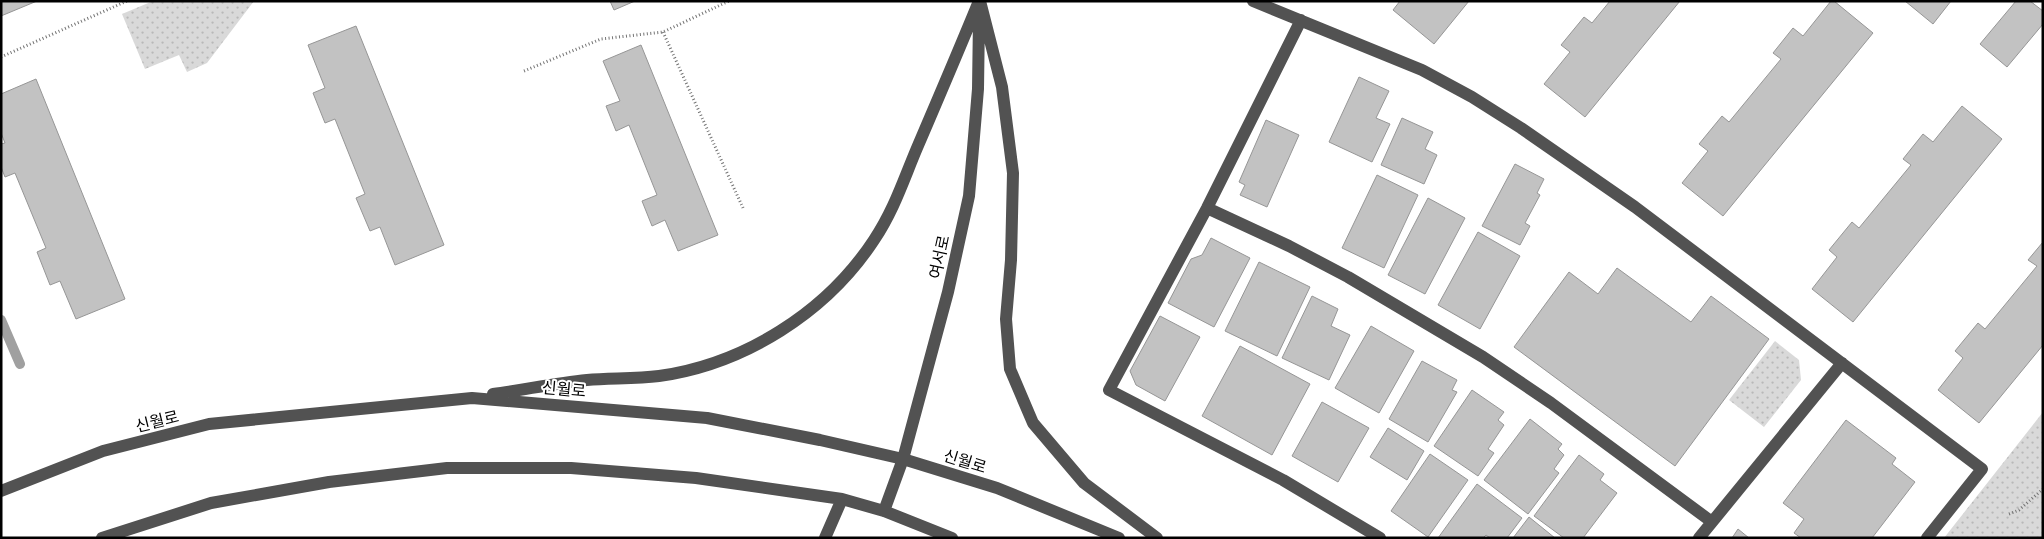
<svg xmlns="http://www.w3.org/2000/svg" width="2044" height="539" font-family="'Roboto Condensed','Noto Sans KR',sans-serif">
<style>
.park{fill:url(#park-dots)}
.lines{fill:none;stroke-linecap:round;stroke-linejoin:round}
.stream{stroke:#a0a0a0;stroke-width:10}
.building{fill:#c2c2c2;stroke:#969696}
.path{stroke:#747474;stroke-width:3;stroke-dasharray:1 2.5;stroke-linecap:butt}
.minor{stroke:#525252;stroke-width:12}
.labels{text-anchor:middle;stroke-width:4;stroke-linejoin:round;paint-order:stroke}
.street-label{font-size:16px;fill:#000;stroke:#fff}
</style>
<defs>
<pattern id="park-dots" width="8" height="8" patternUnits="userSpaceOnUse" patternTransform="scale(1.25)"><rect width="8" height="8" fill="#d9d9d9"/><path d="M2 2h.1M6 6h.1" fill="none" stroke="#b8b8b8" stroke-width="1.8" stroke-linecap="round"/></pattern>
</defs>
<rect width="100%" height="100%" fill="#fff"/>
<path class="park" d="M 153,1 L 254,1 L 207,63 L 187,72 L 179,55 L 145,69 L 122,14 Z
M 1775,341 L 1799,360 L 1801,380 L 1764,427 L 1729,400 Z
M 2043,412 L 2043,538 L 1944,538 Z"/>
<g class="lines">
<path class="stream" d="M 1,320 L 20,364"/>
</g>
<path class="building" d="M 1,1 L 37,1 L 1,16 Z
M 610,1 L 635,1 L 614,10 Z
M 1400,1 L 1469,1 L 1434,44 L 1393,10 Z
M 1610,1 L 1680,1 L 1585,117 L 1544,84 L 1570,52 L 1561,45 L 1584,17 L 1592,23 Z
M 1831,1 L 1834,1 L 1873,33 L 1723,216 L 1682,183 L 1708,151 L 1699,144 L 1722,116 L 1729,122 L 1781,59 L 1773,53 L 1793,28 L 1803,36 Z
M 1905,1 L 1951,1 L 1933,24 Z
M 2016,1 L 2030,1 L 2043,11 L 2043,24 L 2007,67 L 1980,44 Z
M 356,26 L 444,245 L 395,265 L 380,227 L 370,231 L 356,198 L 365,194 L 335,119 L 325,123 L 313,93 L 325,88 L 308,45 Z
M 641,45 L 718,235 L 678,251 L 665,220 L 652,226 L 642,201 L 657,195 L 629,125 L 616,131 L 606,106 L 620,101 L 603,61 Z
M 1359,77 L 1389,91 L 1376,118 L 1390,124 L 1372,162 L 1329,142 Z
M 36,79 L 125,299 L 76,319 L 60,281 L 50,285 L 37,252 L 46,248 L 15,173 L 5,177 L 1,167 L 1,144 L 5,143 L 1,133 L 1,94 Z
M 1962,106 L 2002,139 L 1853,322 L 1812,289 L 1837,257 L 1829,250 L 1852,222 L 1859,228 L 1911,165 L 1903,159 L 1923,134 L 1933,142 Z
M 1402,118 L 1433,132 L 1425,149 L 1437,155 L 1424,184 L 1381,165 Z
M 1266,120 L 1299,135 L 1267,207 L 1240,195 L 1245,185 L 1239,182 Z
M 1515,164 L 1544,179 L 1537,193 L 1540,195 L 1525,223 L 1530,226 L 1520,245 L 1482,226 Z
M 1377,175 L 1418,195 L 1384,268 L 1342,248 Z
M 1428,198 L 1465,218 L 1425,294 L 1388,275 Z
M 1478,232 L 1520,256 L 1480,329 L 1438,305 Z
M 1211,238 L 1250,258 L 1214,327 L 1168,303 L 1191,259 L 1202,255 Z
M 2043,242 L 2043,345 L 1979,423 L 1938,390 L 1963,358 L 1955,351 L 1978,323 L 1985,329 L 2037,266 L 2028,260 Z
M 1259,262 L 1310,287 L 1277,356 L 1225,331 Z
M 1617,268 L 1691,322 L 1711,296 L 1769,339 L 1675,466 L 1514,347 L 1569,272 L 1598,294 Z
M 1312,296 L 1338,309 L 1331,326 L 1350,335 L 1329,380 L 1282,358 Z
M 1160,316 L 1200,337 L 1165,401 L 1136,385 L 1130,371 Z
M 1371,326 L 1414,351 L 1379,413 L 1335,388 Z
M 1240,346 L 1310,384 L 1272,455 L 1202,416 Z
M 1422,361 L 1457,380 L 1452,390 L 1457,392 L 1428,442 L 1389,419 Z
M 1472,390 L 1504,412 L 1498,420 L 1504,425 L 1488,449 L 1494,453 L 1478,476 L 1434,446 Z
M 1322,402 L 1369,428 L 1338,482 L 1292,456 Z
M 1530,419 L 1562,444 L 1558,449 L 1564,455 L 1554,469 L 1559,473 L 1528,514 L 1484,480 Z
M 1846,420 L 1896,458 L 1892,464 L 1915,482 L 1872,538 L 1801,538 L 1794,533 L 1804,519 L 1783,503 Z
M 1388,428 L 1424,451 L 1407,480 L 1370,457 Z
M 1430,454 L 1468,480 L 1428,537 L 1391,511 Z
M 1579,455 L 1604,474 L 1600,480 L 1617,493 L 1583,538 L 1564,538 L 1534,516 Z
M 1477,484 L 1522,518 L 1507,538 L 1490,538 L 1486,535 L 1483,538 L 1438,538 Z
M 1529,517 L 1555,538 L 1513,538 Z
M 1738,529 L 1749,538 L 1732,538 Z"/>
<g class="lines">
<path class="path" d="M 663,32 L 743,208
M 1,57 L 127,1
M 524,71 L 601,39 L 663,32 L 729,1
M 2009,514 L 2019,510 L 2043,489"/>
<path class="minor" d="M 980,1 L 1002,87 L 1013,173 L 1011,260 L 1006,319 L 1010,369 L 1033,423 L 1084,483 L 1157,538
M 1253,1 L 1422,70 L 1472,97 L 1521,128 L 1635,207 L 1982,469 L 1927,538
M 1301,20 L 1207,208 L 1109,390 L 1283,480 L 1380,538
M 1207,208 L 1289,246 L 1348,277 L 1483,357 L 1551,403 L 1712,522
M 493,394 C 524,390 555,383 587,380 C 610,378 635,379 659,376 C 744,364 826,313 874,240 C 894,210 903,181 917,148 C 938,99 959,50 979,1
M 1,491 L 103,451 L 209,424 L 472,398 L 707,418 L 820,440 L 903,459 L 997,488 L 1119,538
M 884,511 L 903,459 L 948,292 L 969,196 L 978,89 L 979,18
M 102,538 L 211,503 L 329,482 L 447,468 L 571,468 L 696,478 L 842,499 L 884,511 L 952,538
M 825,538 L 842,499
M 1699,538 L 1842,363"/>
</g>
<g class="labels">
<g class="street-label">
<text transform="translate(939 257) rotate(-78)" y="6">여서로</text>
<text transform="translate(564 389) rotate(5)" y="6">신월로</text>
<text transform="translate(157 421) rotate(-14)" y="6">신월로</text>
<text transform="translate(965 461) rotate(17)" y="6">신월로</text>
</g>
</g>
<rect width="2044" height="539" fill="none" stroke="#000000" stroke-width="5"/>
</svg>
